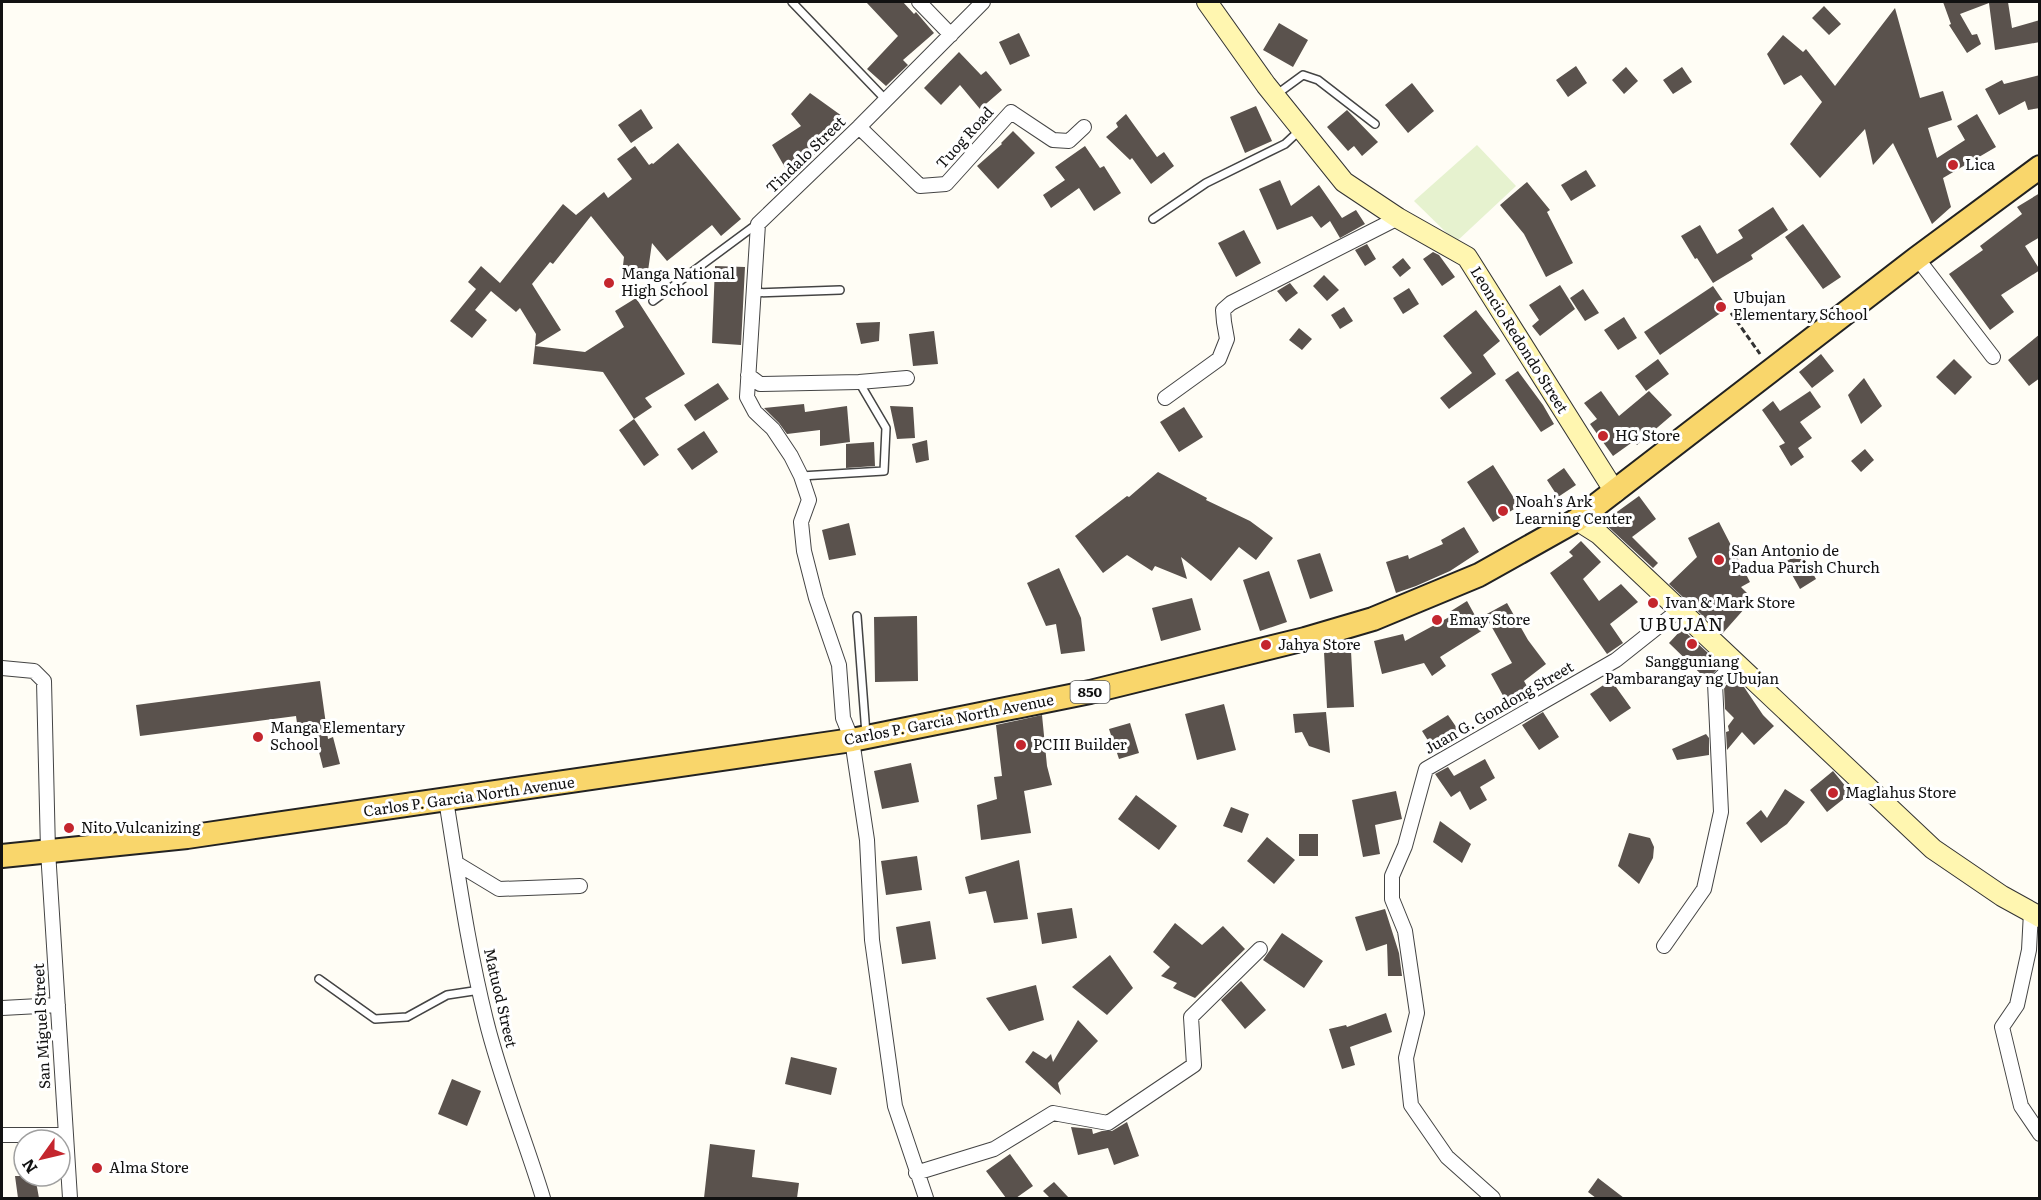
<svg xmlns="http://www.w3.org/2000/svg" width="2041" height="1200" font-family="Literata,serif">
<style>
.pitch{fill:#e6f2cf}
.building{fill:#5a524d}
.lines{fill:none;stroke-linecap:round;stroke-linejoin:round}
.lane-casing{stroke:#444;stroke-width:10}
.street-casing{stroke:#444;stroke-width:16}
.secondary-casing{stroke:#333;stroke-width:22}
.primary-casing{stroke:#222;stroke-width:26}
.path{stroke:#333;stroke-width:3;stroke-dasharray:6 3;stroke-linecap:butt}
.lane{stroke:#fff;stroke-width:7}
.street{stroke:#fff;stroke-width:14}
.secondary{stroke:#fff6b0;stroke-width:20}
.primary{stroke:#f9d66b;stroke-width:22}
.poi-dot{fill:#c4262e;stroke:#fff;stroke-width:2}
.labels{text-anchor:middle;stroke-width:6;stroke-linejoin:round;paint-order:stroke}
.shield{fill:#fff;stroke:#585858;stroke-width:1.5}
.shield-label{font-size:14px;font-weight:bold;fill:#111}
.street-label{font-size:15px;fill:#111;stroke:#fff}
.poi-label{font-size:15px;fill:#111;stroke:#fff;text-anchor:start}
.quarter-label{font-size:18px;letter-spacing:1.5px;fill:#111;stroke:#fff}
</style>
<rect width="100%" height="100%" fill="#fffdf5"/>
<path class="pitch" d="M 1477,145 L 1516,186 L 1456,242 L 1414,201 Z"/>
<path class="building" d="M 866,2 L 903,2 L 914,14 L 916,12 L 934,33 L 903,60 L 908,65 L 886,86 L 867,69 L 898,36 Z
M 1943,2 L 2008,2 L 2012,28 L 2040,20 L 2040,42 L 1995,50 L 1989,3 L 1960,14 L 1972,35 L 1977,34 L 1981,44 L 1967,53 L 1949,25 L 1951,24 Z
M 1824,6 L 1841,24 L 1829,35 L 1812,18 Z
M 1895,8 L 1920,98 L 1943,91 L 1952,120 L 1928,128 L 1937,158 L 1965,140 L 1957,126 L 1977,114 L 1996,147 L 1943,178 L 1951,207 L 1932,224 L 1893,143 L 1873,165 L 1865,129 L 1820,178 L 1790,144 L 1822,102 L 1801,75 L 1784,85 L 1767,54 L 1783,35 L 1803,52 L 1806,49 L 1835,86 Z
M 1279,23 L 1308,40 L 1293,67 L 1263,50 Z
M 1019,33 L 1030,56 L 1010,65 L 999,42 Z
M 959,52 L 981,75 L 986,71 L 1002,90 L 980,109 L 960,85 L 941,105 L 924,88 Z
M 1576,66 L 1587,83 L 1568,97 L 1556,80 Z
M 1626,67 L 1638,81 L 1624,94 L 1612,80 Z
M 1682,67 L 1692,82 L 1673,94 L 1663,80 Z
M 2040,75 L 2040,108 L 2028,110 L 2025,101 L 1999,115 L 1985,89 L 2002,80 L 2004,84 Z
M 1412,83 L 1434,111 L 1408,133 L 1385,105 Z
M 810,93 L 842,116 L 827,132 L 831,138 L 813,156 L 814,158 L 790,176 L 772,145 L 801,126 L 791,114 Z
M 1256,106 L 1272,141 L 1245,153 L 1230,117 Z
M 641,109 L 653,128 L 631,143 L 618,125 Z
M 1347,110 L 1378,142 L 1362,156 L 1354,146 L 1348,151 L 1327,127 Z
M 1126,114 L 1157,157 L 1164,152 L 1174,166 L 1151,184 L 1132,158 L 1130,160 L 1106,137 L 1118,127 L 1116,123 Z
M 1013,131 L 1035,153 L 998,189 L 977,166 L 1002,144 L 1001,143 Z
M 678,143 L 741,219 L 721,236 L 712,225 L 667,261 L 652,243 L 647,278 L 622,274 L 624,257 L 591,216 L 553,264 L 550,262 L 532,284 L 561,330 L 535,346 L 536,334 L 520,308 L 516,312 L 491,291 L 475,310 L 487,320 L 472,338 L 450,321 L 476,289 L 468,282 L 481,266 L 500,283 L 563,204 L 576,215 L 604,192 L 608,198 L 632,179 L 617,159 L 635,146 L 649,165 L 652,163 L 653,164 Z
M 1085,146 L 1100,168 L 1104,166 L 1121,193 L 1094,211 L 1079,188 L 1051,208 L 1043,195 L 1065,180 L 1055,167 Z
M 1586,170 L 1596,186 L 1571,201 L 1561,185 Z
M 1280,180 L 1291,206 L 1319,185 L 1342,218 L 1356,210 L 1365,224 L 1340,238 L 1330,221 L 1321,228 L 1312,216 L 1277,230 L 1259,189 Z
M 1527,182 L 1550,210 L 1547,212 L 1573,263 L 1546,277 L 1524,234 L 1500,205 Z
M 2040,193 L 2040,237 L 2025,246 L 2040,270 L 2001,295 L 2014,312 L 1990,330 L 1949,274 L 1983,250 L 1980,246 L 2022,214 L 2017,207 Z
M 1773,207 L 1788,230 L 1751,255 L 1753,259 L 1713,283 L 1697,258 L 1695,259 L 1681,236 L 1700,225 L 1717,254 L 1743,238 L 1738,230 Z
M 1803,224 L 1841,277 L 1823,289 L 1785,237 Z
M 1244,230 L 1261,263 L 1236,277 L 1218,243 Z
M 1367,244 L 1376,259 L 1365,266 L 1355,250 Z
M 1433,252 L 1439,255 L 1455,277 L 1442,286 L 1423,259 Z
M 1403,258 L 1411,268 L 1400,277 L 1392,267 Z
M 715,266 L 745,267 L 741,345 L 712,343 Z
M 1324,275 L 1339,290 L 1327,301 L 1313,286 Z
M 1290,283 L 1298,293 L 1286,302 L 1277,291 Z
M 1560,285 L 1575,309 L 1540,336 L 1532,326 L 1539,320 L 1529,305 Z
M 1713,286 L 1728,308 L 1660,355 L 1644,332 Z
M 1409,288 L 1419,304 L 1403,314 L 1393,298 Z
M 1583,289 L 1599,313 L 1585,321 L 1570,298 Z
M 636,298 L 685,374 L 645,398 L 652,407 L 634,419 L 603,372 L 533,364 L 535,346 L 585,352 L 624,327 L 615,311 Z
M 1344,307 L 1353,321 L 1340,329 L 1331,315 Z
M 1476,310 L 1500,341 L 1483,355 L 1496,374 L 1449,409 L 1440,398 L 1472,373 L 1443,336 Z
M 1624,317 L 1637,338 L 1618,350 L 1604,330 Z
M 880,322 L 879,341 L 861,344 L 856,323 Z
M 1299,328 L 1312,339 L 1302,350 L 1289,340 Z
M 934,331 L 938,364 L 913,366 L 909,334 Z
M 2040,334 L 2040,378 L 2029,386 L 2008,360 Z
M 1821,354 L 1834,371 L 1812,388 L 1799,372 Z
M 1658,359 L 1669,374 L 1646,391 L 1635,376 Z
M 1954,359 L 1972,377 L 1955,395 L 1936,377 Z
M 1518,371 L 1543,405 L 1554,424 L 1541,432 L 1505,380 Z
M 1864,378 L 1882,406 L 1861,424 L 1848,395 Z
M 718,383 L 729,399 L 695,421 L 684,405 Z
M 1601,391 L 1619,416 L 1649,391 L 1672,415 L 1637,445 L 1634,441 L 1613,456 L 1590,424 L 1597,419 L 1584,403 Z
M 1810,391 L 1821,407 L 1800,422 L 1812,438 L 1798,448 L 1804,457 L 1791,466 L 1779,446 L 1785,443 L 1762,410 L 1773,401 L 1780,411 Z
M 804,404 L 805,412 L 847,406 L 850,442 L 820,446 L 820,430 L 787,434 L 779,423 L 764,408 Z
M 890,406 L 913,407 L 915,438 L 897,439 Z
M 1184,407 L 1203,437 L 1179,452 L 1160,422 Z
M 634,419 L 659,455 L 644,466 L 619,430 Z
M 704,431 L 718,452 L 692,470 L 677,449 Z
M 927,440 L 929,460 L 916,463 L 912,444 Z
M 874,442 L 875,466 L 846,468 L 846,444 Z
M 1865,449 L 1874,460 L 1861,472 L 1851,461 Z
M 1493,465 L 1519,506 L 1493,522 L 1467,482 Z
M 1564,468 L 1576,485 L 1558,497 L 1547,480 Z
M 1158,472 L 1207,498 L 1206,500 L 1250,521 L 1273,538 L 1256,560 L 1239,547 L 1211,581 L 1181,557 L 1187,579 L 1155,566 L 1152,571 L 1127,555 L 1103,573 L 1075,536 L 1127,496 L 1129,497 Z
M 1639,496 L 1656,519 L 1632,537 L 1658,563 L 1653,568 L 1603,522 Z
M 1719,522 L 1750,582 L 1741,587 L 1753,599 L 1722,634 L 1669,584 L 1697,557 L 1688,538 Z
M 849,523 L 856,555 L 829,560 L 822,530 Z
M 1464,527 L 1479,552 L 1450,571 L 1416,586 L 1396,593 L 1386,562 L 1408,555 L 1409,559 L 1443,544 L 1441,540 Z
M 1581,541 L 1601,562 L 1583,579 L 1599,601 L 1621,584 L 1638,602 L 1610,624 L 1623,643 L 1607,654 L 1550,573 L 1573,556 L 1569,552 Z
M 1320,553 L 1333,591 L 1310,599 L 1297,560 Z
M 1801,553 L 1816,579 L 1800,589 L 1785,562 Z
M 1059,568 L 1081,618 L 1085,651 L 1061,654 L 1056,624 L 1046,626 L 1027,583 Z
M 1269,571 L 1287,622 L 1260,631 L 1243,580 Z
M 1192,598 L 1201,630 L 1161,641 L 1152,608 Z
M 1467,601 L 1483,630 L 1440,657 L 1446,666 L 1432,676 L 1424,663 L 1382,674 L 1374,641 L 1403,634 L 1405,641 L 1453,615 L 1451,611 Z
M 1507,603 L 1528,640 L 1546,664 L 1524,681 L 1533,697 L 1511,710 L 1491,674 L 1512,663 L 1485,615 Z
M 917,616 L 918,681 L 875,682 L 874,617 Z
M 1682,629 L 1721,665 L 1707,680 L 1669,643 Z
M 1351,651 L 1354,707 L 1327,708 L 1324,652 Z
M 1734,678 L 1744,687 L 1763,715 L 1774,726 L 1754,745 L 1742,732 L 1727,750 L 1726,732 L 1729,731 L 1728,726 L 1734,718 L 1725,709 L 1724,687 Z
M 1611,680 L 1631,708 L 1610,722 L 1590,694 Z
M 320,681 L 328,739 L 333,737 L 340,764 L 323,768 L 313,728 L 298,730 L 296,716 L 140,736 L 136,705 Z
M 1224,704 L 1236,750 L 1197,760 L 1185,714 Z
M 1326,712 L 1330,753 L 1309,746 L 1302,732 L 1295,733 L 1293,714 Z
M 1543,712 L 1559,737 L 1539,750 L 1522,725 Z
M 1042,715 L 1047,766 L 1052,785 L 1024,791 L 1031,833 L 981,840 L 977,805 L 997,799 L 994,777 L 1002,776 L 996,725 Z
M 1448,715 L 1461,734 L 1434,750 L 1422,731 Z
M 1130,723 L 1139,753 L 1119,759 L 1109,729 Z
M 1706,734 L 1709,738 L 1709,755 L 1677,760 L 1672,749 Z
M 1485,759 L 1495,778 L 1480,787 L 1487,800 L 1470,810 L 1460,791 L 1451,797 L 1435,774 L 1448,767 L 1454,776 Z
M 911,763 L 919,802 L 882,809 L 874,771 Z
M 1833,771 L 1851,793 L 1827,812 L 1810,790 Z
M 1785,789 L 1805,802 L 1787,824 L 1761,843 L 1746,823 L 1761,810 L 1767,818 Z
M 1396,791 L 1402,819 L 1375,825 L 1380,854 L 1363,857 L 1352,800 Z
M 1136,795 L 1177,826 L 1159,850 L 1118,819 Z
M 1231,807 L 1249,814 L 1242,833 L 1223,826 Z
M 1440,821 L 1471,844 L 1462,863 L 1433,842 Z
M 1629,833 L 1650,838 L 1654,847 L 1653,858 L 1639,884 L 1618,866 Z
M 1299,834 L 1318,834 L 1318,856 L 1299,856 Z
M 1267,837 L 1295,860 L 1274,884 L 1247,861 Z
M 917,856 L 922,890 L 886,895 L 881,861 Z
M 1019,860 L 1028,919 L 994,923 L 986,891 L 969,894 L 965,877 Z
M 1072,908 L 1077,938 L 1042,944 L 1037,913 Z
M 1385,909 L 1399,953 L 1402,976 L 1388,976 L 1387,944 L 1366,951 L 1355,917 Z
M 930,921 L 936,959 L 902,964 L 896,927 Z
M 1175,923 L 1202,945 L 1223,926 L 1245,949 L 1195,998 L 1173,988 L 1177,983 L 1161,976 L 1170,967 L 1153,952 Z
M 1282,933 L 1323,961 L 1304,988 L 1263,960 Z
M 1110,955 L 1133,988 L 1107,1015 L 1072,987 Z
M 1241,981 L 1266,1010 L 1245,1029 L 1221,1000 Z
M 1036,985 L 1044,1020 L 1009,1031 L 986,998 Z
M 1386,1013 L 1392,1032 L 1350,1047 L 1355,1065 L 1342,1069 L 1329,1029 L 1346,1025 L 1347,1027 Z
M 1078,1020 L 1098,1041 L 1058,1083 L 1061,1095 L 1025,1062 L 1033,1051 L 1046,1059 L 1051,1054 L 1053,1062 Z
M 791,1057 L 837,1068 L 831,1095 L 785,1084 Z
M 452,1079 L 481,1091 L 467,1126 L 438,1114 Z
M 1127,1122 L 1139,1156 L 1114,1165 L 1108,1148 L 1078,1155 L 1071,1127 L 1092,1129 L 1093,1134 L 1102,1131 L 1112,1131 Z
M 710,1144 L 755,1150 L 752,1177 L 799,1183 L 797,1198 L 704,1198 Z
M 1010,1154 L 1033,1186 L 1016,1198 L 1006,1198 L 986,1171 Z
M 15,1176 L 35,1176 L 39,1198 L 18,1198 Z
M 1598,1178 L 1624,1198 L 1596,1198 L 1588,1192 Z
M 1054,1182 L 1069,1198 L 1050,1198 L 1043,1191 Z"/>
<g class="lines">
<g class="lane-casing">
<path id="lane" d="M 792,2 L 886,100
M 1277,94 L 1303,75 L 1318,80 L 1375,124
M 1153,219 L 1206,183 L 1285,144 L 1299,131
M 753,293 L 840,290
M 653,301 L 757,224
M 801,476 L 884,471 L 886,428 L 859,382
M 857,616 L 866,734
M 319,979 L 375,1019 L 407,1017 L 447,995 L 480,990"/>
</g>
<g class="street-casing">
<path id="street" d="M 919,2 L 951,35
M 859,127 L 920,186 L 946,184 L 1011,112 L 1053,140 L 1069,141 L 1084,127
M 1917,258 L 1993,357
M 748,375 L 760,384 L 859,382 L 907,378
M 1165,398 L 1219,359 L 1227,339 L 1224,322 L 1223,310 L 1231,303 L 1398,218
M 2,668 L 34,671 L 44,681 L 48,851 L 70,1198
M 446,800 C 458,874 468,948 486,1020 C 501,1081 525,1139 543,1198
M 456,863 L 499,889 L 580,886
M 2031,912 L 2029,950 L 2017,1005 L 2002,1027 L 2021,1106 L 2040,1134
M 1664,946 L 1704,889 L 1721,812 L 1715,683 L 1736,663
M 2,1008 L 58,1005
M 2,1135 L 65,1135
M 916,1173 L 994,1149 L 1053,1113 L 1108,1123 L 1194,1065 L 1191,1017 L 1260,949
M 926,1198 L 895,1106 L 872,940 L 867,840 L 852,740 L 843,718 L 839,665 L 816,598 L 804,551 L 801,522 L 809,500 L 801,476 L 791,456 L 773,429 L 755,412 L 747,397 L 758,224 L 859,127 L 983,2
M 1493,1198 L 1447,1157 L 1411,1105 L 1406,1058 L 1417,1013 L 1405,931 L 1392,899 L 1392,876 L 1405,846 L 1426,769 L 1616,660 L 1679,610"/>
</g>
<g class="secondary-casing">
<path id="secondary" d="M 1207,2 L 1266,85 L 1344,182 L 1398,218 L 1467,257 L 1615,492
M 1577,520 L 1599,534 L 1933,849 L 2002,896 L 2040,917"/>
</g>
<g class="primary-casing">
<path id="primary" d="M 2,856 L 187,837 L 852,740 L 1090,692 L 1305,639 L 1373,619 L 1479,575 L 1577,520 L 1917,258 L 2040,167"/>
</g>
<path class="path" d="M 1731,313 L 1760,354"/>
<use href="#lane" class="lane"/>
<use href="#street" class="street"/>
<use href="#secondary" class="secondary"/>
<use href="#primary" class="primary"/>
</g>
<g class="poi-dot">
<circle cx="1953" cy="165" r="6"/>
<circle cx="609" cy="283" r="6"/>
<circle cx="1721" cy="307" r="6"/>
<circle cx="1603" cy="436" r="6"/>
<circle cx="1503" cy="511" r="6"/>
<circle cx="1719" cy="560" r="6"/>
<circle cx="1653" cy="603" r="6"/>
<circle cx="1437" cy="620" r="6"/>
<circle cx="1692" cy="644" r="6"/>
<circle cx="1266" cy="645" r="6"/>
<circle cx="258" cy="737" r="6"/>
<circle cx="1021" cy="745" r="6"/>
<circle cx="1833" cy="793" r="6"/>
<circle cx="69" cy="828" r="6"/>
<circle cx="97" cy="1168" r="6"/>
</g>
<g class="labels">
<rect class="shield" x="1070.5" y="681" width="39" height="22" rx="4.5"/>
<g class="shield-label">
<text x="1090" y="697">850</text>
</g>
<g class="street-label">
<text transform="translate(965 138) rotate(-48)" y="5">Tuog Road</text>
<text transform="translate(806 155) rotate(-44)" y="5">Tindalo Street</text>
<text transform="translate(1519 340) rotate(58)" y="5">Leoncio Redondo Street</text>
<text transform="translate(1499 708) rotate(-30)" y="5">Juan G. Gondong Street</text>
<text transform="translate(949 720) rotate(-11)" y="5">Carlos P. Garcia North Avenue</text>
<text transform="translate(469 797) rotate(-8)" y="5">Carlos P. Garcia North Avenue</text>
<text transform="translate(500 998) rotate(77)" y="5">Matuod Street</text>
<text transform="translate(42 1026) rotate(-93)" y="5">San Miguel Street</text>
</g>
<g class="poi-label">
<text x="1965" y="170">Lica</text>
<text x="621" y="279">Manga National<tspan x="621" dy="17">High School</tspan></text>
<text x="1733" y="303">Ubujan<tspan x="1733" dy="17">Elementary School</tspan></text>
<text x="1615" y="441">HG Store</text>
<text x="1515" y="507">Noah's Ark<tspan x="1515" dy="17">Learning Center</tspan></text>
<text x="1731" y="556">San Antonio de<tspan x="1731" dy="17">Padua Parish Church</tspan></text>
<text x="1665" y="608">Ivan &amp; Mark Store</text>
<text x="1449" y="625">Emay Store</text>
<text x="1278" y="650">Jahya Store</text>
<text x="1692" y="667" text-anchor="middle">Sangguniang<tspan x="1692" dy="17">Pambarangay ng Ubujan</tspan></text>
<text x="270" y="733">Manga Elementary<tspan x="270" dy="17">School</tspan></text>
<text x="1033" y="750">PCIII Builder</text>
<text x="1845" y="798">Maglahus Store</text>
<text x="81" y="833">Nito Vulcanizing</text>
<text x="109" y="1173">Alma Store</text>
</g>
<g class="quarter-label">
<text x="1682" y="631">UBUJAN</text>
</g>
</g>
<rect width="2041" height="1200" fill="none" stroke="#111111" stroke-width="6"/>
<g transform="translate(42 1158) rotate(236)"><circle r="28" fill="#ffffff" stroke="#a0a0a0" stroke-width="1.5"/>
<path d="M0-4.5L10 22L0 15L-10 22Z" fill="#c4262e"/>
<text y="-9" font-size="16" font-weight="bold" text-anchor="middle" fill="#111111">N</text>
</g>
</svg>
